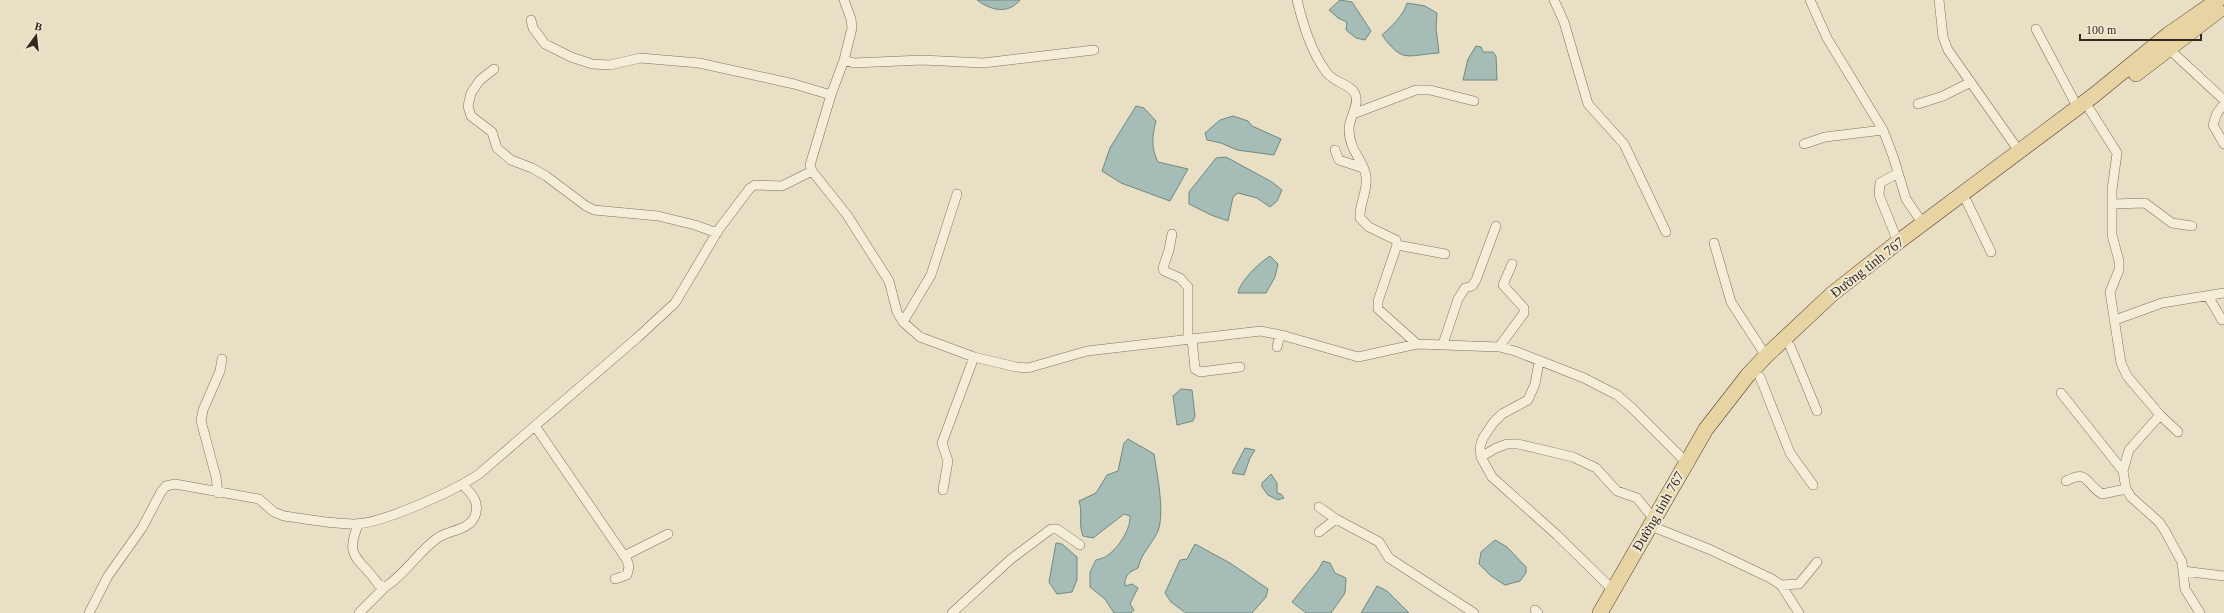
<svg xmlns="http://www.w3.org/2000/svg" width="2224" height="613" font-family="Georgia,serif">
<style>
.water{fill:#a6bcb7;stroke:#6e8983}
.lines{fill:none;stroke-linecap:round;stroke-linejoin:round}
.minor-casing{stroke:#81725e;stroke-width:10}
.primary-casing{stroke:#4f4031;stroke-width:16}
.minor{stroke:#f4edd7;stroke-width:9}
.primary{stroke:#e7d4a2;stroke-width:15}
.labels{text-anchor:middle;stroke-width:4;stroke-linejoin:round;paint-order:stroke}
.street-label{font-size:14px;fill:#332a1f;stroke:#f0e9d4}
</style>
<rect width="100%" height="100%" fill="#e8dfc5"/>
<path class="water" d="M 977,0 L 1020,0 C 1008,15 990,10 977,0 Z
M 1340,0 L 1352,2 L 1371,31 L 1365,40 L 1356,38 L 1346,30 L 1347,22 L 1338,18 L 1329,10 Z
M 1407,3 L 1425,6 L 1437,13 L 1436,28 L 1439,53 C 1406,55 1403,64 1382,35 C 1392,26 1403,16 1407,3 Z
M 1476,46 L 1481,47 L 1483,52 L 1493,52 L 1496,56 L 1497,80 L 1463,80 L 1468,59 Z
M 1136,106 L 1144,108 L 1156,121 C 1152,136 1151,148 1158,162 L 1188,169 L 1170,201 L 1121,183 L 1102,171 L 1110,148 Z
M 1233,116 L 1248,121 L 1252,126 L 1281,139 L 1274,155 L 1237,150 L 1221,143 L 1207,140 L 1205,133 L 1220,120 Z
M 1226,157 L 1272,182 L 1282,190 L 1277,201 L 1270,207 L 1257,198 L 1238,193 L 1233,197 L 1228,221 L 1211,215 L 1189,204 L 1189,192 L 1216,158 Z
M 1270,256 L 1278,264 L 1275,277 L 1266,293 L 1238,293 C 1240,281 1259,263 1270,256 Z
M 1181,389 L 1192,390 L 1195,416 L 1193,421 L 1177,425 L 1173,396 Z
M 1128,439 L 1154,454 C 1157,474 1165,512 1158,531 C 1152,544 1141,554 1138,568 C 1129,572 1124,576 1125,586 L 1132,584 L 1138,588 L 1130,604 L 1134,610 L 1131,613 L 1114,613 L 1105,599 L 1090,587 L 1090,572 L 1096,560 C 1099,559 1105,558 1108,555 C 1118,548 1131,529 1130,516 L 1124,514 L 1093,538 L 1083,536 C 1078,524 1083,513 1079,501 L 1096,493 L 1107,475 L 1118,471 L 1124,443 Z
M 1245,448 L 1255,450 L 1250,458 L 1244,475 L 1232,473 Z
M 1271,474 L 1277,483 L 1277,493 L 1281,494 L 1284,498 L 1278,500 L 1268,495 L 1262,487 L 1262,483 Z
M 1495,540 L 1507,547 L 1526,567 L 1526,573 L 1520,581 L 1505,585 L 1491,576 L 1479,564 L 1481,552 Z
M 1056,543 L 1062,544 L 1077,557 L 1077,580 L 1072,592 L 1057,594 L 1049,582 Z
M 1195,544 L 1230,563 L 1268,589 L 1266,597 L 1252,613 L 1186,613 L 1171,602 L 1165,593 L 1180,560 L 1187,559 Z
M 1323,561 L 1330,563 L 1335,573 L 1346,578 L 1345,593 L 1331,613 L 1306,613 L 1292,602 L 1318,570 Z
M 1377,586 L 1387,591 L 1409,613 L 1361,613 Z"/>
<g class="lines">
<g class="minor-casing">
<path id="minor" d="M 844,0 L 851,19 L 852,28 L 844,60 L 831,95 L 810,165 L 812,171 L 847,215 L 889,281 L 897,312 L 903,322 L 920,337 L 974,357 L 1016,367 L 1028,368 L 1087,351 L 1261,331 L 1285,336 L 1358,357 L 1417,344 L 1499,347 L 1515,351 L 1584,378 L 1617,395 L 1632,408 L 1689,465
M 1297,0 C 1303,24 1311,52 1327,73 C 1335,83 1352,85 1355,94 C 1360,105 1349,118 1349,129 C 1349,152 1365,161 1366,177 C 1368,191 1359,204 1360,218 L 1369,227 L 1396,240 L 1397,245 L 1378,301 L 1378,309 L 1417,344
M 1554,0 L 1564,22 L 1588,104 L 1624,144 L 1666,232
M 1810,0 L 1827,38 L 1883,130 L 1893,156 L 1906,199 L 1923,224
M 1939,0 L 1943,37 L 1948,50 L 2019,151
M 531,20 L 533,28 L 545,44 L 571,57 L 592,64 L 610,65 L 640,58 L 699,63 L 794,84 L 831,95
M 2036,29 L 2078,108
M 2169,49 L 2224,100
M 844,60 L 854,63 L 922,60 L 983,63 L 1094,50
M 494,69 L 480,80 L 471,93 L 468,106 L 471,116 L 492,132 L 497,148 L 511,160 L 532,168 L 546,176 L 586,206 L 594,210 L 658,216 L 695,225 L 717,233
M 1918,104 L 1943,96 L 1971,82
M 2224,104 L 2217,113 L 2213,125 L 2224,144
M 2090,110 L 2117,153 L 2112,190 L 2112,235 L 2119,261 L 2119,270 L 2110,292 L 2121,363 L 2127,376 L 2160,415 L 2178,432
M 1353,114 L 1416,90 L 1430,90 L 1474,101
M 1804,144 L 1825,137 L 1883,130
M 1335,150 L 1339,160 L 1363,168
M 1967,202 L 1991,252
M 2112,204 L 2145,203 L 2172,223 L 2192,226
M 1172,234 L 1169,250 L 1163,268 L 1164,271 L 1180,278 L 1188,287 L 1188,340
M 1898,242 L 1879,195 L 1880,183 L 1898,173
M 1714,243 L 1731,302 L 1766,356
M 1397,245 L 1445,254
M 2208,296 L 2222,320
M 2115,320 L 2162,303 L 2224,293
M 903,322 L 931,275 L 957,194
M 1192,339 L 1195,369 L 1200,372 L 1240,367
M 1443,344 L 1458,299 L 1465,288 L 1472,286 L 1476,280 L 1496,226
M 1790,346 L 1817,411
M 1277,347 L 1280,335
M 1499,347 L 1524,313 L 1524,308 L 1503,285 L 1512,264
M 1539,362 L 1535,384 L 1528,400 L 1502,414 L 1493,423 L 1483,438 L 1480,447 L 1481,457 L 1492,477 L 1557,535 L 1613,590
M 1760,377 L 1790,453 L 1813,485
M 2061,393 L 2123,471
M 2160,415 L 2129,450 L 2123,471 L 2126,489 L 2131,497 L 2159,522 L 2165,531 L 2182,562 L 2185,589 L 2200,613
M 535,426 L 627,560 L 629,567 L 627,575 L 615,579
M 1481,457 L 1496,448 L 1507,444 L 1518,444 L 1573,457 L 1596,468 L 1617,491 L 1637,498 L 1653,518
M 2066,481 C 2089,469 2084,483 2102,494 L 2126,489
M 943,490 L 948,461 L 942,443 L 974,357
M 218,493 L 216,477 L 201,421 L 203,410 L 220,371 L 222,359
M 1319,507 L 1336,519 L 1379,542 L 1389,558 L 1474,613
M 359,523 C 343,559 360,557 378,584 L 385,587 C 406,574 419,550 439,537 C 451,530 469,530 475,516 C 480,502 472,494 463,485
M 1656,528 L 1711,550 L 1770,578 L 1781,585 L 1799,613
M 1319,532 L 1336,519
M 624,556 L 668,534
M 2183,571 L 2224,576
M 1781,585 L 1799,584 L 1817,562
M 1535,610 L 1538,613
M 89,613 L 108,576 L 142,528 L 161,492 L 166,486 L 175,484 L 259,499 L 274,512 L 284,516 C 307,519 331,524 354,524 C 382,524 456,490 479,474 L 637,338 L 675,303 L 719,229 L 750,188 L 755,185 L 782,186 L 812,171
M 359,613 L 385,587
M 952,613 L 1011,559 L 1051,529 L 1057,529 L 1080,545"/>
</g>
<g class="primary-casing">
<path id="primary" d="M 2136,74 L 2218,11
M 1600,613 L 1706,429 L 1748,375 L 1766,356 L 1832,294 L 1898,242 L 2093,96 L 2169,34 L 2218,0"/>
</g>
<use href="#minor" class="minor"/>
<use href="#primary" class="primary"/>
</g>
<g class="labels">
<g class="street-label">
<text transform="translate(1867 267) rotate(-38)" y="5">Đường tỉnh 767</text>
<text transform="translate(1658 511) rotate(-60)" y="5">Đường tỉnh 767</text>
</g>
</g>
<g transform="translate(36 36) rotate(15)" stroke="#f0e9d4" stroke-width="3" paint-order="stroke">
<path d="M0-3L7 15L0 10L-7 15Z" fill="#332a1f"/>
<text y="-6" font-size="11" font-weight="bold" text-anchor="middle" fill="#332a1f">B</text>
</g>
<path d="M2080 34v6h121v-6" fill="none" stroke="#332a1f" stroke-width="2"/>
<text x="2086" y="34" font-size="12" fill="#332a1f" stroke="#f0e9d4" stroke-width="3" paint-order="stroke">100 m</text>
</svg>
